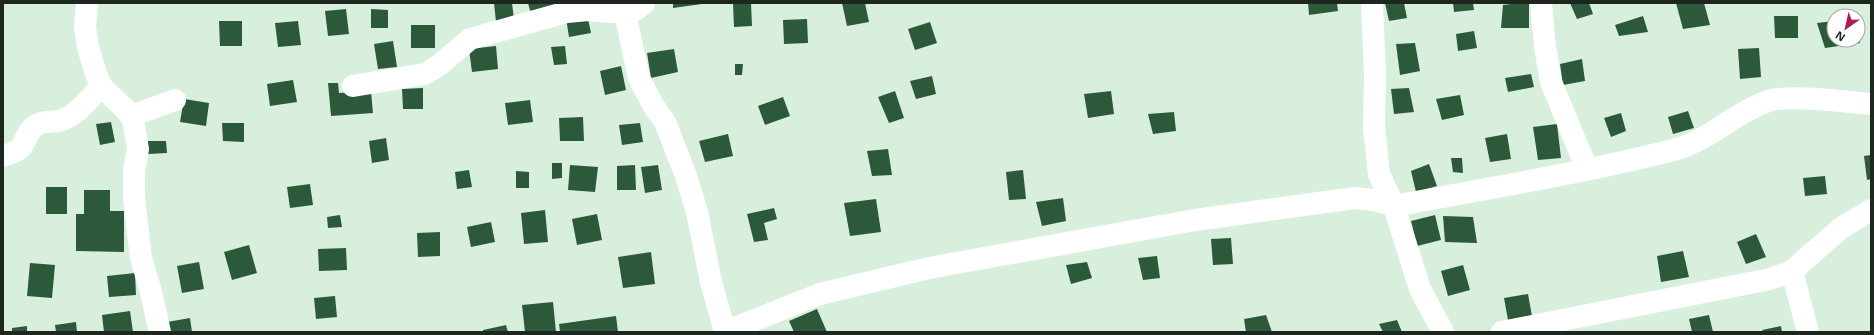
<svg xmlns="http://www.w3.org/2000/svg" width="1874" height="335" font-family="'Open Sans',sans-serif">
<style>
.building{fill:#2c593a}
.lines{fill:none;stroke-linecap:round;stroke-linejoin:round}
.minor{stroke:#fff;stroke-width:22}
</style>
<rect width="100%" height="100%" fill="#d8efdd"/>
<path class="building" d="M 494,3 L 512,3 L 514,19 L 496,22 Z
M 528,3 L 554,3 L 555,8 L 531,14 Z
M 673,3 L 702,3 L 702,4 L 673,8 Z
M 733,3 L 751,3 L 752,26 L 734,27 Z
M 842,3 L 865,3 L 869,22 L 847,26 Z
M 1308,3 L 1337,3 L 1338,11 L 1309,15 Z
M 1385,3 L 1404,3 L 1407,18 L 1389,21 Z
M 1453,3 L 1473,3 L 1474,10 L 1454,12 Z
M 1520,3 L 1529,3 L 1529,28 L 1501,28 L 1503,5 Z
M 1570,3 L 1589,3 L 1593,14 L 1577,19 Z
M 1676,3 L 1704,3 L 1710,25 L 1683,29 Z
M 346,9 L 349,34 L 328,36 L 325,11 Z
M 371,9 L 388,10 L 388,28 L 371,28 Z
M 587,14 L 591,33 L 569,37 L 566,18 Z
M 1643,16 L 1648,32 L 1619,36 L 1615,25 Z
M 1774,16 L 1798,16 L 1798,38 L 1775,38 Z
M 807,19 L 808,43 L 784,44 L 783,20 Z
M 219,21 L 242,21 L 242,46 L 220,46 Z
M 298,21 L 301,45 L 278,47 L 275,23 Z
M 1834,21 L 1834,40 L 1858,40 L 1859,35 L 1860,43 L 1825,48 L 1817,23 Z
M 930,22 L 937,43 L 915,50 L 908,29 Z
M 411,25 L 435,25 L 435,48 L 411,48 Z
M 1474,31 L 1477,48 L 1458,51 L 1456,34 Z
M 393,41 L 397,67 L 378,69 L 374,44 Z
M 1415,43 L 1420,71 L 1400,75 L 1396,44 Z
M 496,46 L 498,69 L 472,72 L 469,49 Z
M 565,46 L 567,64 L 554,65 L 551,47 Z
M 1759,48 L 1761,77 L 1740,79 L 1738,49 Z
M 674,49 L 678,72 L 651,78 L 647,53 Z
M 1582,59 L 1585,81 L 1563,85 L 1560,64 Z
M 735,64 L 743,64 L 742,75 L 735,75 Z
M 621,66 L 626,90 L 605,95 L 600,71 Z
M 1531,74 L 1534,87 L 1508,92 L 1505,78 Z
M 932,76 L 936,94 L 916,99 L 910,81 Z
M 293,80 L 297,102 L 270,106 L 267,84 Z
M 328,83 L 338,83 L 339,93 L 371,91 L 373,113 L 331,116 Z
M 423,88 L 423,109 L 403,109 L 402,89 Z
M 1409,88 L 1414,112 L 1394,114 L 1391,89 Z
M 895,91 L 904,118 L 889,123 L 878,97 Z
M 1111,91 L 1114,114 L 1088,118 L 1084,94 Z
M 1460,95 L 1464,115 L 1442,120 L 1436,99 Z
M 783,97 L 790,116 L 765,125 L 758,106 Z
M 184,99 L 209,103 L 206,126 L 180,122 Z
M 530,100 L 533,122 L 508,125 L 505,103 Z
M 1688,111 L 1694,128 L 1673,134 L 1668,117 Z
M 1174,112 L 1176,131 L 1153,134 L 1148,114 Z
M 1621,113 L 1626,131 L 1611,137 L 1604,118 Z
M 583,117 L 584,141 L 560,141 L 559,118 Z
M 111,122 L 115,142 L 100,145 L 96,124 Z
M 222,123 L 244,123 L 244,142 L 223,141 Z
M 640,123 L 643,142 L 622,145 L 619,125 Z
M 1557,124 L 1561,158 L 1538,160 L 1533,127 Z
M 728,134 L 733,156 L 705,162 L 699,141 Z
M 1507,134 L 1511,159 L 1490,162 L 1485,138 Z
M 386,138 L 389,160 L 372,163 L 369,141 Z
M 148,141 L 166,141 L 167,153 L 148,154 Z
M 888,149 L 892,175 L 872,176 L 867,151 Z
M 1871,155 L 1871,179 L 1867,180 L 1864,156 Z
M 1451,158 L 1462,158 L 1463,173 L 1453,172 Z
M 552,163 L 562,163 L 562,178 L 552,179 Z
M 1429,164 L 1437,186 L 1416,192 L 1411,171 Z
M 570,165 L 598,167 L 595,192 L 568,190 Z
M 635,165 L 636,190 L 617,190 L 617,166 Z
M 658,165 L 662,190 L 645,193 L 641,167 Z
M 469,170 L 472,187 L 457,189 L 455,172 Z
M 1023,170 L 1026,199 L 1009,200 L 1006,172 Z
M 516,171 L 529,172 L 529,188 L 516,188 Z
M 1825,176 L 1827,194 L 1805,196 L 1803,178 Z
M 310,184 L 313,205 L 290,208 L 287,187 Z
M 46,187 L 67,187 L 67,214 L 46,214 Z
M 84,190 L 110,190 L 110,211 L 124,211 L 124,252 L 76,251 L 76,214 L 84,214 Z
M 1063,198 L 1066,221 L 1042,226 L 1036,202 Z
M 876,199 L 881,232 L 850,236 L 844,203 Z
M 774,208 L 777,219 L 764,223 L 768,240 L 754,242 L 747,214 Z
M 545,210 L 548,242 L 524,244 L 521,213 Z
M 597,214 L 602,240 L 577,245 L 572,219 Z
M 340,215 L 342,227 L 328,228 L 327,217 Z
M 1435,215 L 1441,240 L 1417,246 L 1411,221 Z
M 1443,216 L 1473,217 L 1477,243 L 1445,242 Z
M 491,222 L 495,242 L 471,247 L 467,227 Z
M 440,232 L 440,256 L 418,257 L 417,233 Z
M 1756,234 L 1766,257 L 1746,264 L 1737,242 Z
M 1231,238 L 1233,264 L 1213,265 L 1211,239 Z
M 249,245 L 257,273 L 232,280 L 224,252 Z
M 346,248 L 347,270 L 319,271 L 318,249 Z
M 1683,251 L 1689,277 L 1661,282 L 1657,256 Z
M 651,252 L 655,284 L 623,288 L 618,257 Z
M 1157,256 L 1160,278 L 1143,280 L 1138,258 Z
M 199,262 L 204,289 L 182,293 L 177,266 Z
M 1087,262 L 1092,278 L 1071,284 L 1066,265 Z
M 30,263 L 55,265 L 52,298 L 27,296 Z
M 1463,265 L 1470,290 L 1448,296 L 1441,271 Z
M 135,273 L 136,295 L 109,297 L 107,276 Z
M 1528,294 L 1532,316 L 1508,320 L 1504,298 Z
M 335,296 L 337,317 L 316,319 L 314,298 Z
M 553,302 L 556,332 L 525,332 L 522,305 Z
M 817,309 L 827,332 L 794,332 L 789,321 Z
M 130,311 L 133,332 L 104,332 L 102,315 Z
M 1266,315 L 1272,332 L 1246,332 L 1244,319 Z
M 1709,315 L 1713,332 L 1692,332 L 1689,319 Z
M 616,316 L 618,332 L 560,332 L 559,324 Z
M 190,318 L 192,332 L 169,332 L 167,322 Z
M 1397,320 L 1402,332 L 1383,332 L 1379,324 Z
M 76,322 L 77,332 L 56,332 L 55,325 Z
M 506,325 L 508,332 L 483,332 L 483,330 Z
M 27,326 L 27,332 L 12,332 L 12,328 Z
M 1781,326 L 1782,332 L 1763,332 L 1762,330 Z"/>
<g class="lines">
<path class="minor" d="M 87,3 L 85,26 L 88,47 L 95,71 L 101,86 L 125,109 L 131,116 L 134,125 L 138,149 L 134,171 L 134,198 L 141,258 L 151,292 L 160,332
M 644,3 L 637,9 L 625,13 L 639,78 L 653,105 L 665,122 L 686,176 L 697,212 L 711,282 L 725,332 L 820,294 L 929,268 L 1195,220 L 1355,198 L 1374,200 L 1394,206 C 1489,188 1584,173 1677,149 C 1709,140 1736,112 1768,101 C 1790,94 1846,102 1871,104
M 1372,3 L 1375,74 L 1374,127 L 1379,174 L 1394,206 L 1420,289 L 1443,332
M 1541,3 L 1545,47 L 1551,82 L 1587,169
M 353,86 L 425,74 L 438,66 L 470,39 L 567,12 L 588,10 L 625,13
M 131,116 L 175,100
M 3,156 C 34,147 18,139 35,126 C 42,120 53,123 62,120 C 77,115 91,97 101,86
M 1792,271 L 1808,332
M 1502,332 L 1770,279 L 1792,271 L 1841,228 L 1871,210"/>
</g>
<rect width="1874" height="335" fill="none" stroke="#1d261f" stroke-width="8"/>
<g transform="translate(1846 28) rotate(214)"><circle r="19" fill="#ffffff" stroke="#a5a8a5"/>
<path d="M0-3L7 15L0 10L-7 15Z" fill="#aa1b58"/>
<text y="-6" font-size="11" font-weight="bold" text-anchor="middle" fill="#1d261f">N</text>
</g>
</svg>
